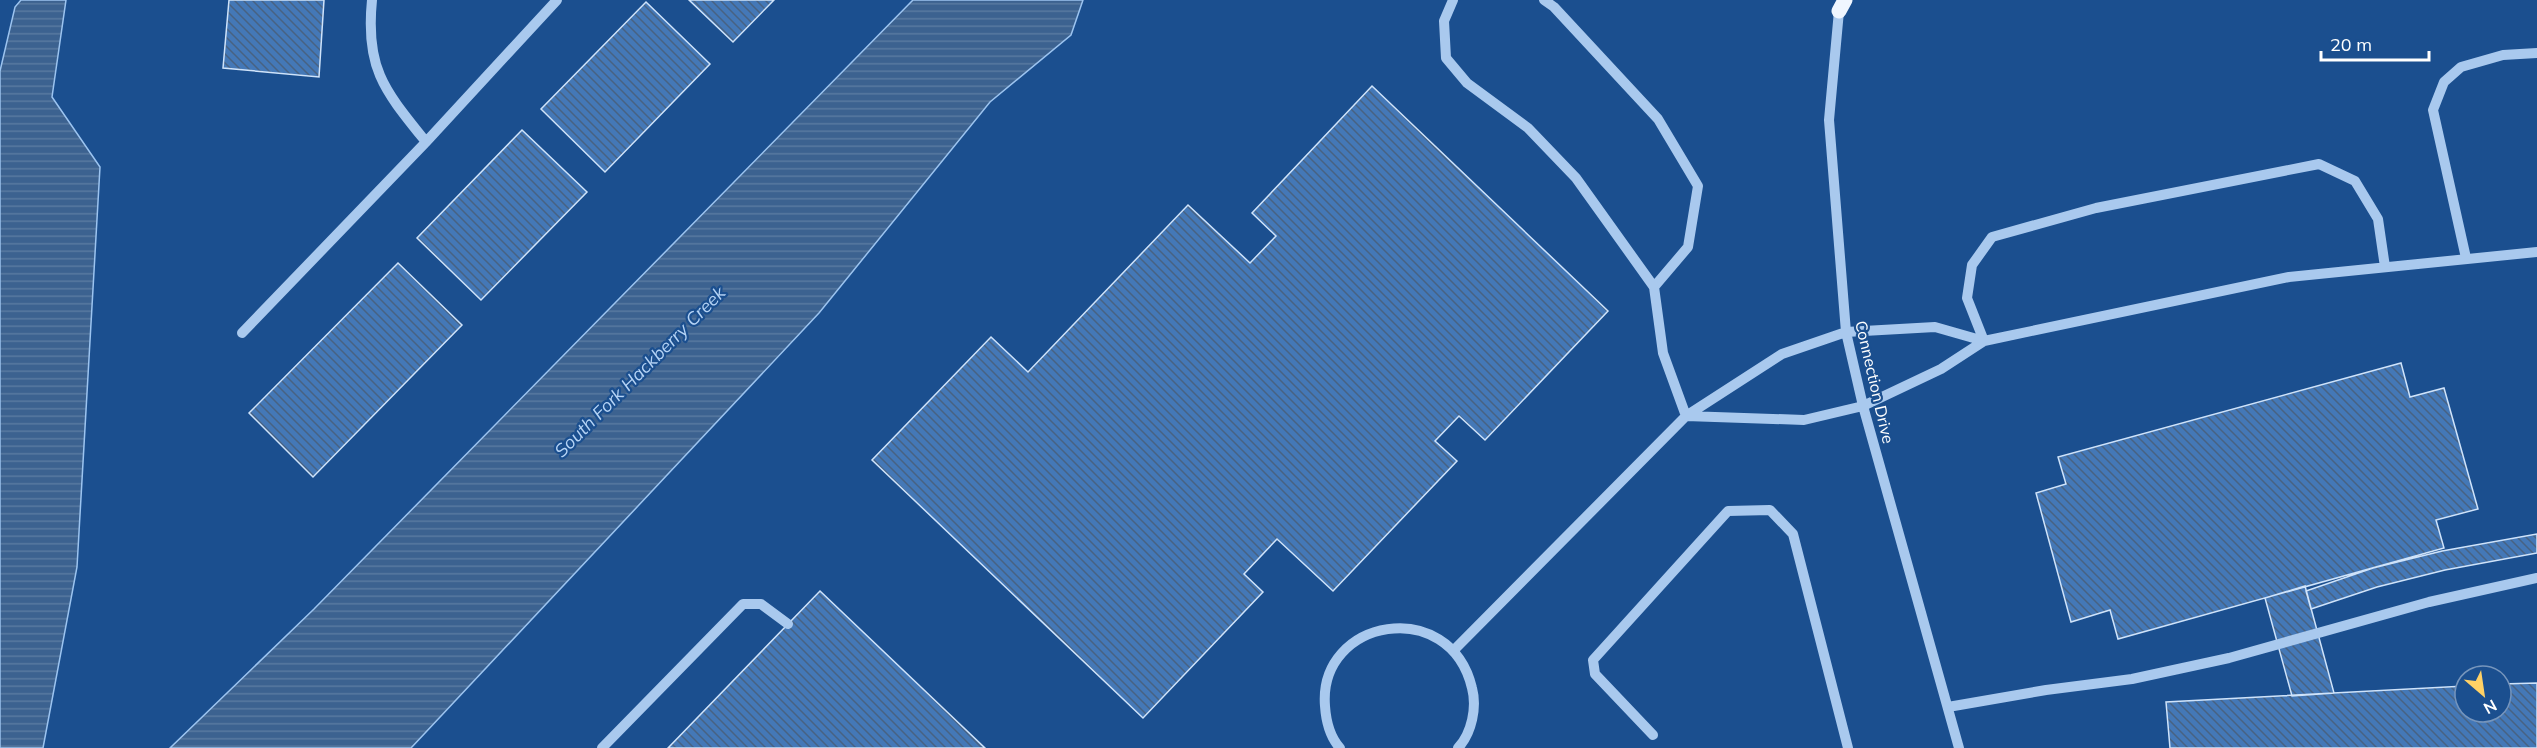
<svg xmlns="http://www.w3.org/2000/svg" width="2537" height="748" font-family="Mulish,sans-serif">
<style>
.water{fill:url(#water-rules);stroke:#9cc4f0;stroke-width:1.5}
.building{fill:url(#building-back-hatch);stroke:#cfe3fa;stroke-width:1.5}
.lines{fill:none;stroke-linecap:round;stroke-linejoin:round}
.minor{stroke:#a9c9ee;stroke-width:10}
.major{stroke:#f0f6ff;stroke-width:15}
.labels{text-anchor:middle;stroke-width:4.5;stroke-linejoin:round;paint-order:stroke}
.street-label{font-size:16px;fill:#fff;stroke:#1b4f8f}
.water-label{font-size:18px;font-style:italic;fill:#b5d3f5;stroke:#1b4f8f}
</style>
<defs>
<pattern id="water-rules" width="6" height="5" patternUnits="userSpaceOnUse" patternTransform="scale(1.5)"><rect width="6" height="5" fill="#3c6290"/><path d="M0 2.5h6" fill="none" stroke="#597aa1"/></pattern>
<pattern id="building-back-hatch" width="6" height="6" patternUnits="userSpaceOnUse" patternTransform="scale(1.5)"><rect width="6" height="6" fill="#4478b7"/><path d="M-1 5l2 2M0 0l6 6M5-1l2 2" fill="none" stroke="#486282"/></pattern>
</defs>
<rect width="100%" height="100%" fill="#1b4f8f"/>
<path class="water" d="M 21,0 L 66,0 L 52,97 L 100,167 L 77,567 L 43,748 L 0,748 L 0,71 L 15,7 Z
M 913,0 L 1083,0 L 1071,35 L 990,102 L 819,313 L 411,748 L 170,748 L 314,609 Z"/>
<path class="building" d="M 229,0 L 324,0 L 319,77 L 223,68 Z
M 689,0 L 774,0 L 733,42 Z
M 646,2 L 710,64 L 605,172 L 541,109 Z
M 1372,86 L 1608,311 L 1485,440 L 1459,416 L 1435,441 L 1457,461 L 1333,591 L 1277,539 L 1244,574 L 1263,592 L 1143,718 L 872,460 L 991,337 L 1028,372 L 1188,205 L 1250,263 L 1276,236 L 1252,213 Z
M 522,130 L 587,192 L 481,300 L 417,238 Z
M 398,263 L 462,325 L 313,477 L 249,413 Z
M 2401,363 L 2410,397 L 2444,388 L 2478,509 L 2436,520 L 2444,548 L 2118,639 L 2110,610 L 2071,622 L 2036,493 L 2066,484 L 2058,457 Z
M 2537,534 L 2537,553 L 2445,570 L 2377,587 L 2311,609 L 2306,591 L 2373,568 L 2442,551 Z
M 2305,586 L 2334,693 L 2292,696 L 2265,598 Z
M 820,591 L 985,748 L 668,748 Z
M 2537,683 L 2537,748 L 2170,748 L 2166,702 L 2465,686 L 2465,712 L 2501,712 L 2501,684 Z"/>
<g class="lines">
<path class="minor" d="M 372,0 C 365,69 385,91 426,142
M 1453,0 L 1444,21 L 1446,58 L 1467,83 L 1528,128 L 1576,178 L 1654,287 L 1663,353 L 1686,416
M 1544,0 L 1554,7 L 1658,119 L 1698,186 L 1688,247 L 1654,287
M 1839,11 L 1829,120 L 1846,332 L 1863,406 L 1959,748
M 2466,258 L 2433,110 L 2444,82 L 2461,67 L 2503,55 L 2537,53
M 242,333 L 426,142 L 557,0
M 1984,341 L 1967,298 L 1972,265 L 1992,237 L 2096,208 L 2319,164 L 2355,181 L 2378,219 L 2385,267
M 1686,416 L 1804,420 L 1863,406 L 1941,369 L 1984,341 L 2289,277 L 2537,252
M 1454,650 L 1686,416 L 1782,354 L 1846,332 L 1935,327 L 1984,341
M 1948,707 L 2046,690 L 2132,679 L 2229,658 L 2429,602 L 2537,578
M 1653,735 L 1595,674 L 1593,660 L 1728,511 L 1770,510 L 1793,534 L 1848,748
M 602,748 L 743,604 L 761,604 L 788,624
M 1340,748 C 1330,737 1326,721 1325,706 C 1318,618 1450,595 1472,688 C 1477,707 1472,733 1458,748"/>
<path class="major" d="M 1839,11 L 1845,0"/>
</g>
<g class="labels">
<g class="street-label">
<text transform="translate(1875 382) rotate(77)" y="6">Connection Drive</text>
</g>
<g class="water-label">
<text transform="translate(640 372) rotate(-45)" y="6">South Fork Hackberry Creek</text>
</g>
</g>
<g transform="translate(2483 694) rotate(151)"><circle r="28" fill="#1b4f8f" stroke="#7695bc" stroke-width="1.5"/>
<path d="M0-4.5L10 22L0 15L-10 22Z" fill="#ffd166"/>
<text y="-9" font-size="16" font-weight="bold" text-anchor="middle" fill="#ffffff">N</text>
</g>
<path d="M2321 51v9h108v-9" fill="none" stroke="#ffffff" stroke-width="3"/>
<text x="2330" y="51" font-size="18" fill="#ffffff" stroke="#1b4f8f" stroke-width="4.5" paint-order="stroke">20 m</text>
</svg>
